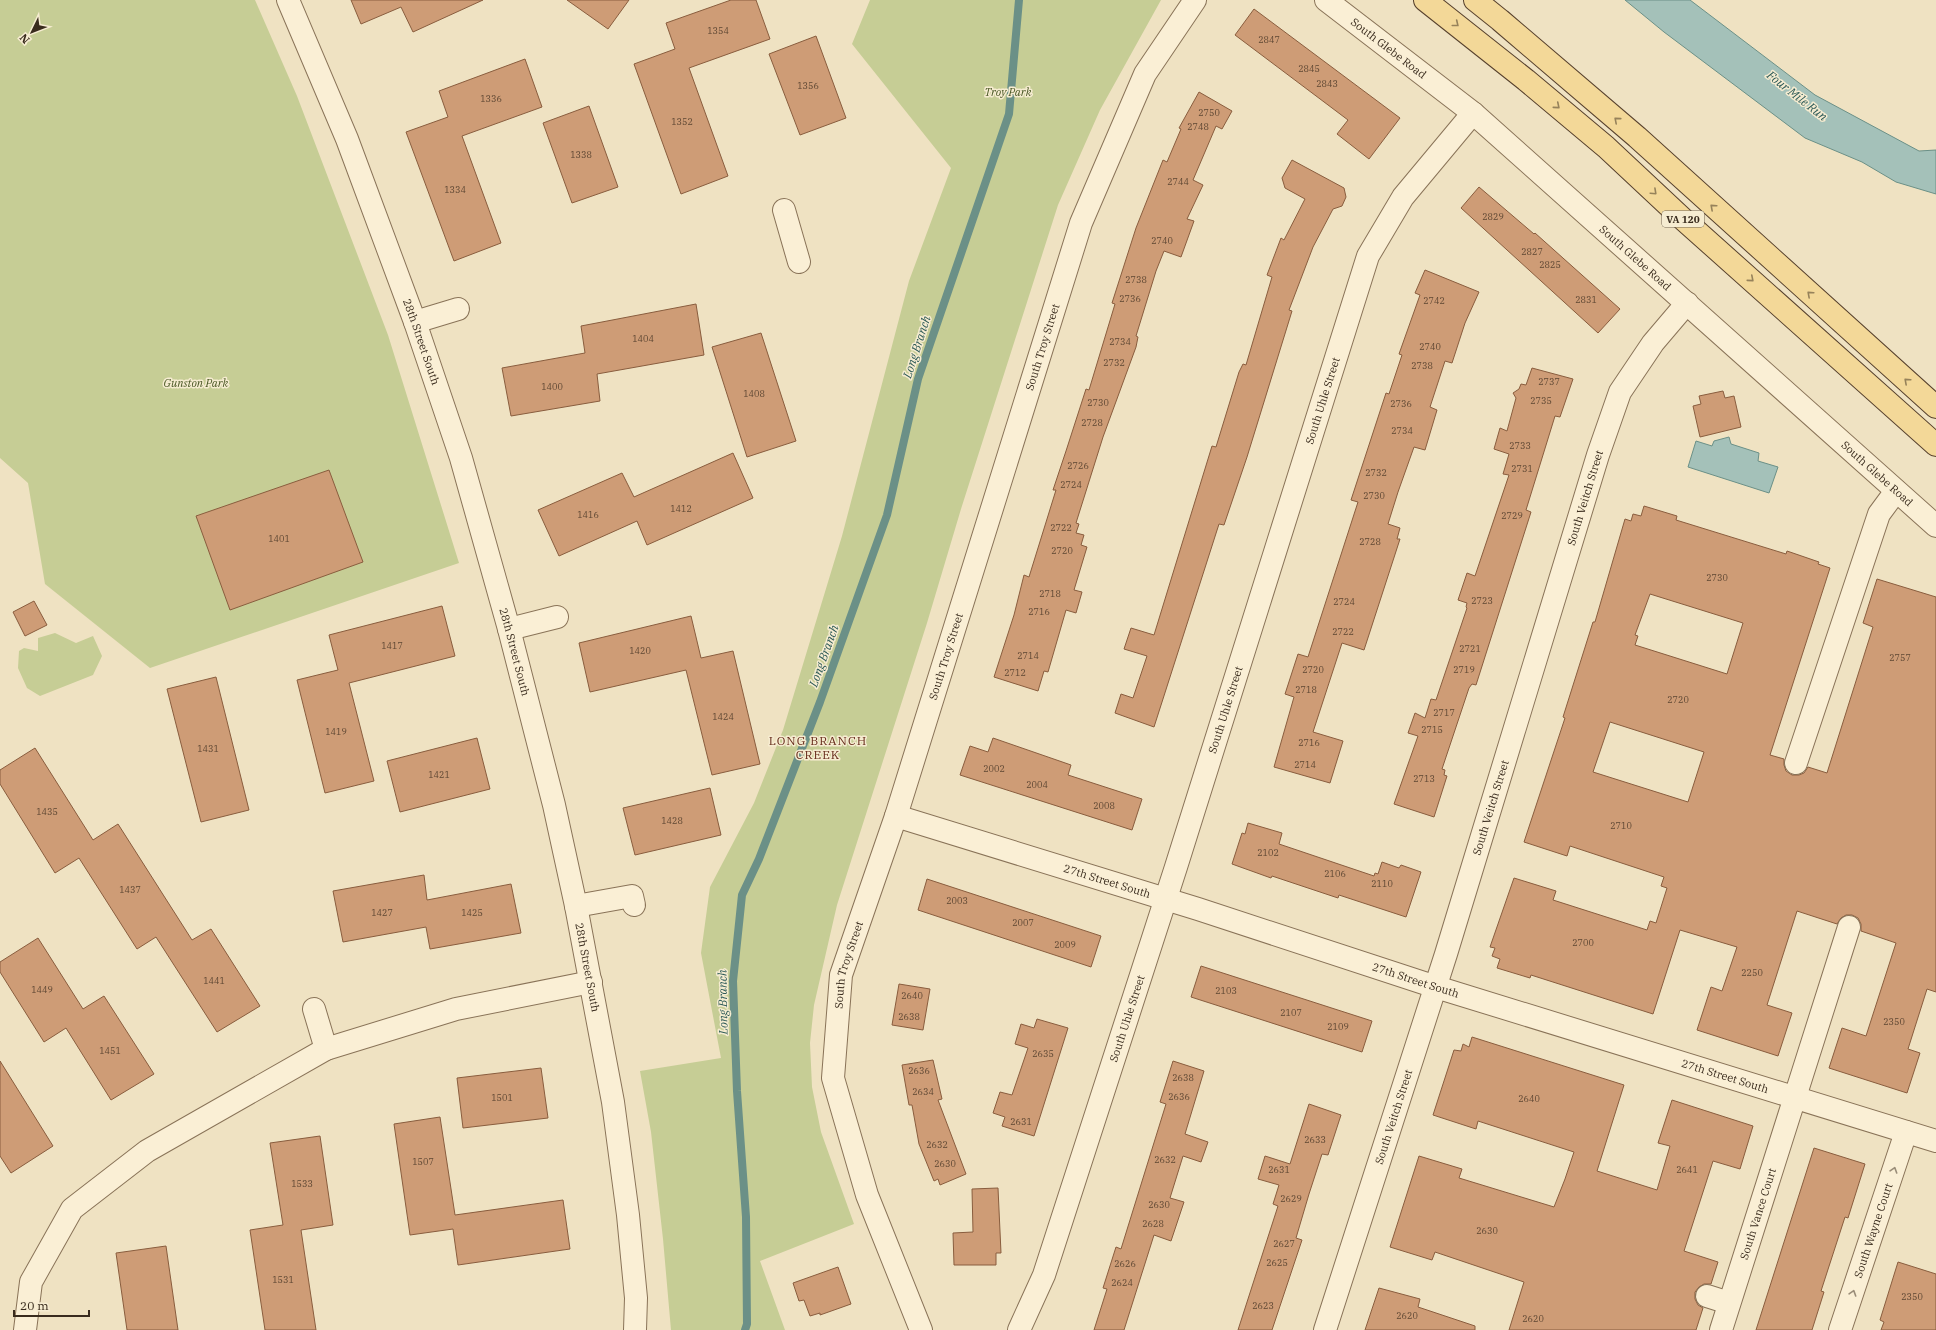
<svg xmlns="http://www.w3.org/2000/svg" width="1936" height="1330" font-family="'IBM Plex Serif',serif">
<style>
.green{fill:#c6cd95}
.water{fill:#a4c1b9;stroke:#6b9087}
.lines{fill:none;stroke-linecap:round;stroke-linejoin:round}
.stream{stroke:#6b9087;stroke-width:8}
.building{fill:#ce9c76;stroke:#895d3e;fill-rule:evenodd}
.minor-casing{stroke:#897358;stroke-width:24}
.major-casing{stroke:#57412d;stroke-width:24}
.minor{stroke:#faefd5;stroke-width:22}
.major{stroke:#f3d898;stroke-width:22}
.oneway{stroke:#96825a}
.oneway2{stroke:#9a8d79}
.labels{text-anchor:middle;stroke-width:3;stroke-linejoin:round;paint-order:stroke}
.number-label{font-size:9px;fill:#5e4733}
.shield{fill:#f6ecd1;stroke:#726553;stroke-width:1}
.shield-label{font-size:10px;font-weight:bold;fill:#392b1d}
.street-label{font-size:11px;fill:#392b1d;stroke:#f6ecd1}
.park-label{font-size:11px;font-style:italic;fill:#485623;stroke:#f6ecd1}
.water-label{font-size:12px;font-style:italic;fill:#2c5956;stroke:#f6ecd1}
.neighbourhood-label{font-size:12px;letter-spacing:1px;fill:#662c1b;stroke:#f6ecd1}
</style>
<rect width="100%" height="100%" fill="#efe2c2"/>
<path class="green" d="M 0,0 L 255,0 L 297,96 L 388,335 L 459,563 L 150,668 L 45,584 L 28,483 L 0,458 Z
M 870,0 L 1161,0 L 1100,110 L 1058,205 L 961,509 L 927,623 L 837,905 L 814,1005 L 810,1043 L 812,1087 L 821,1132 L 854,1224 L 760,1261 L 785,1330 L 671,1330 L 663,1239 L 651,1132 L 640,1071 L 721,1058 L 701,953 L 710,887 L 754,803 L 783,730 L 842,536 L 909,281 L 951,168 L 852,44 Z
M 55,633 L 76,643 L 93,636 L 102,656 L 93,675 L 40,696 L 27,688 L 18,668 L 19,651 L 24,648 L 38,651 L 38,638 Z"/>
<path class="water" d="M 1625,0 L 1690,0 L 1815,95 L 1919,151 L 1936,150 L 1936,194 L 1896,182 L 1862,162 L 1805,138 L 1664,32 Z
M 1729,437 L 1731,444 L 1759,453 L 1758,461 L 1778,467 L 1769,493 L 1688,467 L 1696,441 L 1712,446 L 1714,441 Z"/>
<g class="lines">
<path class="stream" d="M 745,1330 L 747,1324 L 746,1217 L 737,1091 L 733,981 L 742,895 L 759,859 L 820,702 L 887,515 L 918,379 L 1009,114 L 1019,0"/>
</g>
<path class="building" d="M 351,0 L 483,0 L 413,32 L 401,7 L 361,24 Z
M 567,0 L 629,0 L 608,29 Z
M 731,0 L 756,0 L 770,39 L 689,68 L 728,176 L 681,194 L 634,64 L 675,49 L 666,23 Z
M 1254,9 L 1400,118 L 1369,159 L 1337,134 L 1348,120 L 1235,35 Z
M 816,36 L 846,118 L 800,135 L 769,54 Z
M 525,59 L 542,107 L 462,136 L 501,243 L 454,261 L 406,132 L 448,117 L 439,91 Z
M 1199,92 L 1232,111 L 1222,129 L 1216,126 L 1193,180 L 1203,185 L 1187,219 L 1194,221 L 1181,257 L 1164,251 L 1156,271 L 1136,336 L 1138,337 L 1136,347 L 1103,437 L 1076,523 L 1079,524 L 1076,533 L 1084,535 L 1081,545 L 1087,547 L 1074,590 L 1082,592 L 1076,613 L 1066,610 L 1048,672 L 1044,671 L 1038,691 L 994,677 L 1014,615 L 1024,575 L 1029,577 L 1056,490 L 1053,490 L 1066,451 L 1086,389 L 1089,390 L 1115,304 L 1112,303 L 1136,228 L 1163,160 L 1167,162 L 1181,129 L 1179,128 Z
M 589,106 L 618,187 L 572,203 L 543,123 Z
M 1292,160 L 1344,188 L 1346,197 L 1342,206 L 1333,209 L 1313,247 L 1289,310 L 1292,311 L 1247,457 L 1224,525 L 1219,524 L 1154,727 L 1115,713 L 1121,694 L 1133,698 L 1147,656 L 1124,649 L 1131,628 L 1154,635 L 1212,446 L 1216,447 L 1239,372 L 1243,364 L 1246,365 L 1272,277 L 1267,275 L 1281,238 L 1284,240 L 1305,199 L 1285,188 L 1282,178 Z
M 1479,187 L 1534,234 L 1535,233 L 1620,309 L 1598,333 L 1461,208 Z
M 1425,270 L 1479,292 L 1465,323 L 1452,363 L 1445,361 L 1430,407 L 1437,410 L 1425,450 L 1414,447 L 1398,492 L 1388,524 L 1400,528 L 1397,539 L 1400,539 L 1364,650 L 1342,643 L 1313,732 L 1343,741 L 1330,783 L 1274,767 L 1294,697 L 1285,694 L 1298,654 L 1308,657 L 1358,502 L 1351,500 L 1386,393 L 1389,394 L 1402,355 L 1399,354 L 1420,295 L 1415,293 Z
M 696,304 L 704,355 L 597,374 L 600,401 L 511,416 L 502,368 L 585,353 L 581,326 Z
M 761,333 L 796,441 L 747,457 L 712,347 Z
M 1532,368 L 1573,379 L 1560,417 L 1555,416 L 1526,510 L 1531,512 L 1476,685 L 1472,684 L 1469,688 L 1442,769 L 1445,770 L 1444,775 L 1447,776 L 1434,817 L 1394,804 L 1418,736 L 1408,733 L 1415,713 L 1425,718 L 1431,699 L 1436,700 L 1467,608 L 1466,607 L 1467,603 L 1458,600 L 1467,573 L 1475,576 L 1509,475 L 1503,474 L 1509,454 L 1494,449 L 1500,428 L 1507,431 L 1516,398 L 1513,393 L 1519,389 L 1521,384 L 1526,385 Z
M 1723,391 L 1725,398 L 1734,396 L 1741,427 L 1700,437 L 1693,406 L 1701,404 L 1699,396 Z
M 733,453 L 753,498 L 647,545 L 637,521 L 559,556 L 538,510 L 622,473 L 634,497 Z
M 329,470 L 363,562 L 230,610 L 196,516 Z
M 1644,506 L 1677,516 L 1676,520 L 1786,554 L 1787,551 L 1819,562 L 1818,564 L 1830,568 L 1770,755 L 1784,759 L 1784,765 L 1786,771 L 1792,775 L 1799,775 L 1804,773 L 1808,767 L 1827,773 L 1873,627 L 1863,623 L 1877,579 L 1936,597 L 1936,992 L 1927,989 L 1908,1049 L 1920,1053 L 1907,1093 L 1829,1068 L 1842,1028 L 1866,1036 L 1896,943 L 1861,931 L 1861,924 L 1858,918 L 1852,915 L 1846,915 L 1841,918 L 1837,924 L 1797,911 L 1767,1005 L 1792,1013 L 1778,1056 L 1697,1030 L 1711,987 L 1722,991 L 1737,947 L 1680,930 L 1653,1014 L 1531,975 L 1530,978 L 1497,968 L 1500,959 L 1492,956 L 1495,948 L 1490,947 L 1514,878 L 1556,891 L 1553,900 L 1647,930 L 1650,921 L 1656,923 L 1667,888 L 1661,886 L 1664,877 L 1570,846 L 1567,856 L 1524,842 L 1565,718 L 1563,717 L 1593,622 L 1595,622 L 1625,519 L 1631,521 L 1633,514 L 1641,516 ZM 1650,594 L 1743,623 L 1727,674 L 1635,645 L 1638,636 L 1635,635 ZM 1610,722 L 1704,752 L 1688,802 L 1593,772 Z
M 34,601 L 47,625 L 25,636 L 13,612 Z
M 442,606 L 455,656 L 349,683 L 374,781 L 325,793 L 297,680 L 338,670 L 329,635 Z
M 691,616 L 701,658 L 733,651 L 760,764 L 712,775 L 686,670 L 590,692 L 579,643 Z
M 216,677 L 249,810 L 201,822 L 167,689 Z
M 477,738 L 490,789 L 400,812 L 387,761 Z
M 993,738 L 1071,765 L 1068,775 L 1142,799 L 1132,830 L 960,775 L 970,746 L 988,752 Z
M 35,748 L 93,840 L 118,824 L 192,940 L 211,929 L 260,1006 L 217,1032 L 156,937 L 137,949 L 79,858 L 55,873 L 0,784 L 0,770 Z
M 710,788 L 721,835 L 635,855 L 623,808 Z
M 1248,823 L 1282,833 L 1279,844 L 1374,876 L 1375,873 L 1378,874 L 1382,862 L 1399,868 L 1401,865 L 1421,872 L 1406,917 L 1339,895 L 1338,898 L 1272,876 L 1271,878 L 1232,864 L 1242,833 L 1245,834 Z
M 424,875 L 427,900 L 511,884 L 521,933 L 430,949 L 426,927 L 343,942 L 333,891 Z
M 927,879 L 1101,936 L 1091,967 L 918,910 Z
M 38,938 L 83,1009 L 104,996 L 154,1074 L 111,1100 L 66,1028 L 44,1042 L 0,972 L 0,962 Z
M 1201,966 L 1372,1021 L 1362,1052 L 1191,997 Z
M 899,984 L 930,989 L 923,1030 L 892,1025 Z
M 1037,1019 L 1068,1028 L 1034,1136 L 1002,1126 L 1005,1117 L 993,1113 L 1000,1092 L 1012,1095 L 1028,1048 L 1015,1044 L 1021,1024 L 1034,1028 Z
M 1472,1037 L 1624,1085 L 1597,1171 L 1657,1190 L 1670,1146 L 1658,1143 L 1672,1100 L 1753,1126 L 1740,1169 L 1713,1161 L 1684,1251 L 1718,1262 L 1711,1284 L 1704,1284 L 1699,1287 L 1695,1292 L 1695,1299 L 1698,1305 L 1703,1308 L 1696,1330 L 1509,1330 L 1524,1282 L 1435,1252 L 1432,1260 L 1390,1247 L 1419,1156 L 1462,1169 L 1459,1178 L 1554,1207 L 1565,1179 L 1574,1152 L 1478,1121 L 1476,1129 L 1433,1115 L 1454,1050 L 1461,1051 L 1463,1044 L 1469,1047 Z
M 933,1060 L 942,1099 L 938,1100 L 966,1174 L 940,1185 L 938,1179 L 934,1181 L 919,1144 L 912,1105 L 909,1105 L 902,1065 Z
M 0,1061 L 53,1146 L 11,1173 L 0,1156 Z
M 1173,1061 L 1204,1071 L 1185,1134 L 1208,1142 L 1201,1162 L 1183,1156 L 1170,1198 L 1184,1202 L 1171,1241 L 1154,1235 L 1124,1330 L 1094,1330 L 1107,1289 L 1103,1288 L 1116,1247 L 1121,1249 L 1166,1104 L 1160,1102 Z
M 541,1068 L 548,1118 L 463,1128 L 457,1078 Z
M 1309,1104 L 1341,1115 L 1328,1155 L 1322,1154 L 1309,1194 L 1296,1238 L 1302,1240 L 1272,1330 L 1238,1330 L 1278,1206 L 1273,1204 L 1279,1185 L 1258,1179 L 1265,1156 L 1290,1164 Z
M 440,1117 L 455,1215 L 563,1200 L 570,1249 L 458,1265 L 453,1229 L 410,1235 L 394,1124 Z
M 320,1136 L 333,1225 L 301,1230 L 316,1330 L 265,1330 L 250,1230 L 283,1225 L 270,1143 Z
M 1814,1148 L 1865,1164 L 1848,1218 L 1845,1217 L 1821,1291 L 1824,1292 L 1812,1330 L 1756,1330 Z
M 998,1188 L 1001,1253 L 996,1253 L 996,1265 L 954,1265 L 953,1233 L 973,1232 L 972,1189 Z
M 166,1246 L 178,1330 L 127,1330 L 116,1253 Z
M 1898,1262 L 1936,1274 L 1936,1330 L 1881,1330 L 1884,1322 L 1880,1320 Z
M 838,1267 L 851,1304 L 820,1315 L 820,1313 L 810,1316 L 804,1300 L 799,1301 L 793,1283 Z
M 1379,1288 L 1420,1299 L 1418,1307 L 1475,1326 L 1475,1330 L 1365,1330 Z"/>
<g class="lines">
<g class="minor-casing">
<g id="minor">
<path id="s1" d="M 288,0 L 347,139 L 415,322 L 461,458 L 509,629 L 554,805 L 576,906 L 613,1102 L 628,1215 L 636,1298 L 635,1330"/>
<path id="s2" d="M 1326,0 L 1473,113 L 1936,526"/>
<path d="M 784,210 L 799,262"/>
<path d="M 415,322 L 458,309"/>
<path d="M 509,629 L 557,617"/>
<path d="M 1796,763 L 1879,514 L 1896,491"/>
<path id="s3" d="M 896,816 L 1198,909 L 1436,987 L 1936,1141"/>
<path d="M 576,906 L 632,896 L 634,905"/>
<path d="M 314,1009 L 326,1049"/>
<path d="M 1707,1296 L 1729,1303"/>
<path d="M 25,1330 L 31,1282 L 72,1209 L 147,1151 L 326,1049 L 456,1009 L 591,982"/>
<path id="s4" d="M 921,1330 L 867,1195 L 833,1078 L 841,975 L 896,816 L 1081,223 L 1145,74 L 1195,0"/>
<path id="s5" d="M 1019,1330 L 1044,1275 L 1176,867 L 1368,256 L 1403,197 L 1473,113"/>
<path id="s6" d="M 1325,1330 L 1446,954 L 1598,455 L 1620,392 L 1653,343 L 1687,303"/>
<path id="s7" d="M 1721,1330 L 1849,927"/>
<path id="s8" d="M 1840,1330 L 1906,1132"/>
</g>
</g>
<g class="major-casing">
<path id="major" d="M 1425,0 L 1526,80 L 1606,147 L 1684,220 L 1936,445
M 1475,0 L 1500,20 L 1637,137 L 1936,407"/>
</g>
<use href="#minor" class="minor"/>
<use href="#major" class="major"/>
</g>
<defs><path id="oneway-chevron" d="M-2-3.5L2.5 0L-2 3.5" fill="none" stroke-width="1.6" stroke-linecap="round" stroke-linejoin="round"/></defs>
<g class="oneway">
<use href="#oneway-chevron" transform="translate(1456 24) rotate(39)"/>
<use href="#oneway-chevron" transform="translate(1557 106) rotate(40)"/>
<use href="#oneway-chevron" transform="translate(1617 120) rotate(-139)"/>
<use href="#oneway-chevron" transform="translate(1654 192) rotate(43)"/>
<use href="#oneway-chevron" transform="translate(1713 207) rotate(-138)"/>
<use href="#oneway-chevron" transform="translate(1751 279) rotate(41)"/>
<use href="#oneway-chevron" transform="translate(1810 294) rotate(-138)"/>
<use href="#oneway-chevron" transform="translate(1907 381) rotate(-138)"/>
</g>
<g class="oneway2">
<use href="#oneway-chevron" transform="translate(1894 1170) rotate(-72)"/>
<use href="#oneway-chevron" transform="translate(1853 1293) rotate(-72)"/>
</g>
<g class="labels">
<g class="number-label">
<text x="718" y="34">1354</text>
<text x="1269" y="43">2847</text>
<text x="1309" y="72">2845</text>
<text x="1327" y="87">2843</text>
<text x="808" y="89">1356</text>
<text x="491" y="102">1336</text>
<text x="1209" y="116">2750</text>
<text x="682" y="125">1352</text>
<text x="1198" y="130">2748</text>
<text x="581" y="158">1338</text>
<text x="1178" y="185">2744</text>
<text x="455" y="193">1334</text>
<text x="1493" y="220">2829</text>
<text x="1162" y="244">2740</text>
<text x="1532" y="255">2827</text>
<text x="1550" y="268">2825</text>
<text x="1136" y="283">2738</text>
<text x="1130" y="302">2736</text>
<text x="1586" y="303">2831</text>
<text x="1434" y="304">2742</text>
<text x="643" y="342">1404</text>
<text x="1120" y="345">2734</text>
<text x="1430" y="350">2740</text>
<text x="1114" y="366">2732</text>
<text x="1422" y="369">2738</text>
<text x="1549" y="385">2737</text>
<text x="552" y="390">1400</text>
<text x="754" y="397">1408</text>
<text x="1541" y="404">2735</text>
<text x="1098" y="406">2730</text>
<text x="1401" y="407">2736</text>
<text x="1092" y="426">2728</text>
<text x="1402" y="434">2734</text>
<text x="1520" y="449">2733</text>
<text x="1078" y="469">2726</text>
<text x="1522" y="472">2731</text>
<text x="1376" y="476">2732</text>
<text x="1071" y="488">2724</text>
<text x="1374" y="499">2730</text>
<text x="681" y="512">1412</text>
<text x="588" y="518">1416</text>
<text x="1512" y="519">2729</text>
<text x="1061" y="531">2722</text>
<text x="279" y="542">1401</text>
<text x="1370" y="545">2728</text>
<text x="1062" y="554">2720</text>
<text x="1717" y="581">2730</text>
<text x="1050" y="597">2718</text>
<text x="1482" y="604">2723</text>
<text x="1344" y="605">2724</text>
<text x="1039" y="615">2716</text>
<text x="1343" y="635">2722</text>
<text x="392" y="649">1417</text>
<text x="1470" y="652">2721</text>
<text x="640" y="654">1420</text>
<text x="1028" y="659">2714</text>
<text x="1900" y="661">2757</text>
<text x="1313" y="673">2720</text>
<text x="1464" y="673">2719</text>
<text x="1015" y="676">2712</text>
<text x="1306" y="693">2718</text>
<text x="1678" y="703">2720</text>
<text x="1444" y="716">2717</text>
<text x="723" y="720">1424</text>
<text x="1432" y="733">2715</text>
<text x="336" y="735">1419</text>
<text x="1309" y="746">2716</text>
<text x="208" y="752">1431</text>
<text x="1305" y="768">2714</text>
<text x="994" y="772">2002</text>
<text x="439" y="778">1421</text>
<text x="1424" y="782">2713</text>
<text x="1037" y="788">2004</text>
<text x="1104" y="809">2008</text>
<text x="47" y="815">1435</text>
<text x="672" y="824">1428</text>
<text x="1621" y="829">2710</text>
<text x="1268" y="856">2102</text>
<text x="1335" y="877">2106</text>
<text x="1382" y="887">2110</text>
<text x="130" y="893">1437</text>
<text x="957" y="904">2003</text>
<text x="382" y="916">1427</text>
<text x="472" y="916">1425</text>
<text x="1023" y="926">2007</text>
<text x="1583" y="946">2700</text>
<text x="1065" y="948">2009</text>
<text x="1752" y="976">2250</text>
<text x="214" y="984">1441</text>
<text x="42" y="993">1449</text>
<text x="1226" y="994">2103</text>
<text x="912" y="999">2640</text>
<text x="1291" y="1016">2107</text>
<text x="909" y="1020">2638</text>
<text x="1894" y="1025">2350</text>
<text x="1338" y="1030">2109</text>
<text x="110" y="1054">1451</text>
<text x="1043" y="1057">2635</text>
<text x="919" y="1074">2636</text>
<text x="1183" y="1081">2638</text>
<text x="923" y="1095">2634</text>
<text x="1179" y="1100">2636</text>
<text x="502" y="1101">1501</text>
<text x="1529" y="1102">2640</text>
<text x="1021" y="1125">2631</text>
<text x="1315" y="1143">2633</text>
<text x="937" y="1148">2632</text>
<text x="1165" y="1163">2632</text>
<text x="423" y="1165">1507</text>
<text x="945" y="1167">2630</text>
<text x="1279" y="1173">2631</text>
<text x="1687" y="1173">2641</text>
<text x="302" y="1187">1533</text>
<text x="1291" y="1202">2629</text>
<text x="1159" y="1208">2630</text>
<text x="1153" y="1227">2628</text>
<text x="1487" y="1234">2630</text>
<text x="1284" y="1247">2627</text>
<text x="1277" y="1266">2625</text>
<text x="1125" y="1267">2626</text>
<text x="283" y="1283">1531</text>
<text x="1122" y="1286">2624</text>
<text x="1912" y="1300">2350</text>
<text x="1263" y="1309">2623</text>
<text x="1407" y="1319">2620</text>
<text x="1533" y="1322">2620</text>
</g>
<rect class="shield" x="1662" y="211" width="42" height="16" rx="3"/>
<g class="shield-label">
<text x="1683" y="223">VA 120</text>
</g>
<g class="street-label">
<text dy="4" stroke="none"><textPath href="#s2" startOffset="79">South Glebe Road</textPath></text>
<text dy="4" stroke="none"><textPath href="#s2" startOffset="403">South Glebe Road</textPath></text>
<text dy="4" stroke="none"><textPath href="#s1" startOffset="367">28th Street South</textPath></text>
<text dy="4" stroke="none"><textPath href="#s4" startOffset="1030">South Troy Street</textPath></text>
<text dy="4" stroke="none"><textPath href="#s5" startOffset="978">South Uhle Street</textPath></text>
<text dy="4" stroke="none"><textPath href="#s2" startOffset="727">South Glebe Road</textPath></text>
<text dy="4" stroke="none"><textPath href="#s6" startOffset="872">South Veitch Street</textPath></text>
<text dy="4" stroke="none"><textPath href="#s1" startOffset="691">28th Street South</textPath></text>
<text dy="4" stroke="none"><textPath href="#s4" startOffset="706">South Troy Street</textPath></text>
<text dy="4" stroke="none"><textPath href="#s5" startOffset="654">South Uhle Street</textPath></text>
<text dy="4" stroke="none"><textPath href="#s6" startOffset="548">South Veitch Street</textPath></text>
<text dy="4" stroke="none"><textPath href="#s3" startOffset="221">27th Street South</textPath></text>
<text dy="4" stroke="none"><textPath href="#s4" startOffset="382">South Troy Street</textPath></text>
<text dy="4" stroke="none"><textPath href="#s1" startOffset="1015">28th Street South</textPath></text>
<text dy="4" stroke="none"><textPath href="#s3" startOffset="545">27th Street South</textPath></text>
<text dy="4" stroke="none"><textPath href="#s5" startOffset="330">South Uhle Street</textPath></text>
<text dy="4" stroke="none"><textPath href="#s3" startOffset="869">27th Street South</textPath></text>
<text dy="4" stroke="none"><textPath href="#s6" startOffset="224">South Veitch Street</textPath></text>
<text dy="4" stroke="none"><textPath href="#s7" startOffset="122">South Vance Court</textPath></text>
<text dy="4" stroke="none"><textPath href="#s8" startOffset="105">South Wayne Court</textPath></text>
</g>
<g class="park-label">
<text x="1008" y="96">Troy Park</text>
<text x="196" y="387">Gunston Park</text>
</g>
<g class="water-label">
<text transform="translate(1797 96) rotate(38)" y="4">Four Mile Run</text>
<text transform="translate(917 347) rotate(-72)" y="4">Long Branch</text>
<text transform="translate(824 656) rotate(-70)" y="4">Long Branch</text>
<text transform="translate(723 1002) rotate(-91)" y="4">Long Branch</text>
</g>
<g class="neighbourhood-label">
<text x="818" y="745">LONG BRANCH<tspan x="818" dy="14">CREEK</tspan></text>
</g>
</g>
<g transform="translate(32 32) rotate(227)" stroke="#f6ecd1" stroke-width="3" paint-order="stroke">
<path d="M0-3L7 15L0 10L-7 15Z" fill="#392b1d"/>
<text y="-6" font-size="11" font-weight="bold" text-anchor="middle" fill="#392b1d">N</text>
</g>
<path d="M14 1310v6h75v-6" fill="none" stroke="#392b1d" stroke-width="2"/>
<text x="20" y="1310" font-size="12" fill="#392b1d" stroke="#f6ecd1" stroke-width="3" paint-order="stroke">20 m</text>
</svg>
